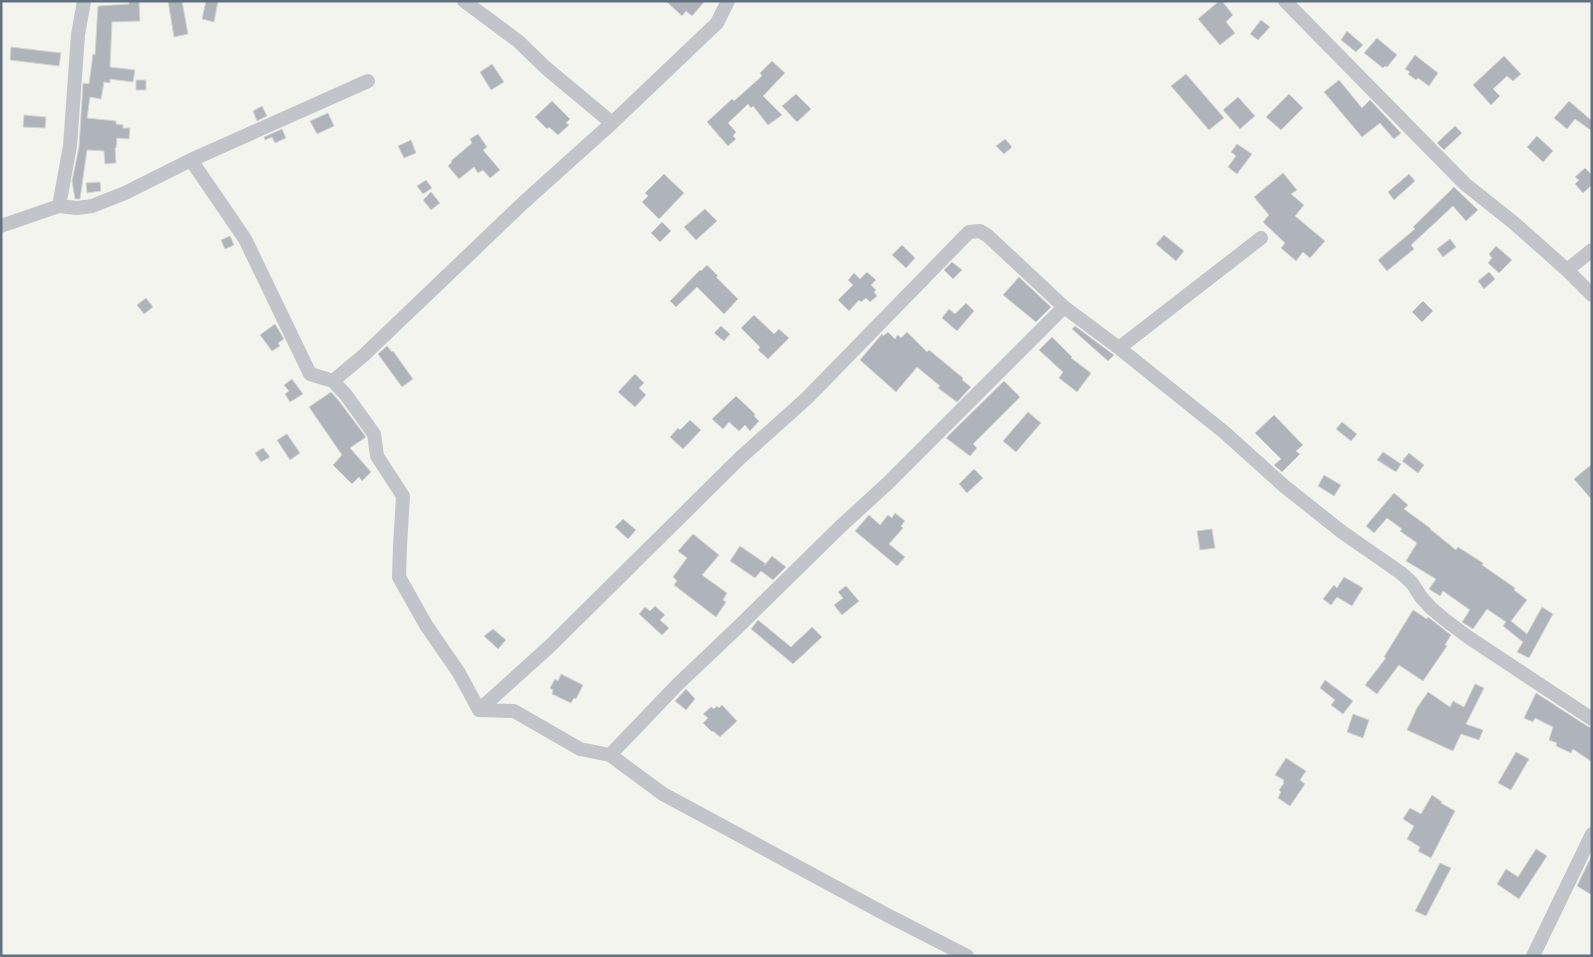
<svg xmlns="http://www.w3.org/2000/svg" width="1593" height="957" font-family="'Golos Text',sans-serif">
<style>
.building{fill:#aeb4ba;stroke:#d5d5d2}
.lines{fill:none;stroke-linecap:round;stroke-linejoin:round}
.minor{stroke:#c1c4c8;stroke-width:14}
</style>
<rect width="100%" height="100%" fill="#f4f4ef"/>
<path class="building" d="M 129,1 L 139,1 L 140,21 L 112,22 L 110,67 L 135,70 L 133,82 L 110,79 L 110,83 L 104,82 L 101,99 L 90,97 L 87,118 L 116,121 L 116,124 L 123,125 L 123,128 L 130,128 L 129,139 L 117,138 L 116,148 L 115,148 L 116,163 L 105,164 L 104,151 L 87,150 L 80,199 L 75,199 L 72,181 L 79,147 L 83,83 L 89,84 L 93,54 L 95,55 L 98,6 L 129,4 Z
M 168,1 L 182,1 L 188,34 L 174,37 Z
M 206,1 L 218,1 L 214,22 L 202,19 Z
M 666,1 L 705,1 L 692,16 L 686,11 L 682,16 Z
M 1219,1 L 1222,1 L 1233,15 L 1226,22 L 1235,33 L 1220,45 L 1198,19 Z
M 1261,20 L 1270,27 L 1258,40 L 1250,34 Z
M 1347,31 L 1363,45 L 1356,52 L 1341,40 Z
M 1377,38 L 1397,55 L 1387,67 L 1385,66 L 1383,68 L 1364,53 Z
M 11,47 L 61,53 L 59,66 L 10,60 Z
M 1415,55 L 1438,73 L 1429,86 L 1418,78 L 1416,80 L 1408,74 L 1410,72 L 1405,69 Z
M 1504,56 L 1521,74 L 1513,81 L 1507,76 L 1493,89 L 1500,96 L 1491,105 L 1473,85 Z
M 772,61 L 785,73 L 763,96 L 782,115 L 768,125 L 753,106 L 751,108 L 748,104 L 728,123 L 736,132 L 733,136 L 736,139 L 728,146 L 707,122 L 732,99 L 734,101 L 762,76 L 760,73 Z
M 492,64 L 504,82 L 491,90 L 480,72 Z
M 1186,74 L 1224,118 L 1209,130 L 1171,86 Z
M 136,80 L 146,80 L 146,90 L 136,90 Z
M 1339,80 L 1362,108 L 1370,100 L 1401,133 L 1394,139 L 1380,123 L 1362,137 L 1324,92 Z
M 796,94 L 811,109 L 797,122 L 782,106 Z
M 1289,94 L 1303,108 L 1281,130 L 1266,117 Z
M 1238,97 L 1255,116 L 1240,129 L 1223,110 Z
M 552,101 L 570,119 L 566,123 L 569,125 L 558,135 L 549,127 L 547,129 L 535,117 Z
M 1569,101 L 1592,121 L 1592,131 L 1575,119 L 1567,129 L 1554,118 Z
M 262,106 L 267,116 L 257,121 L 253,111 Z
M 328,113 L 334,126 L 317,134 L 310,121 Z
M 24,115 L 46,117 L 45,128 L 23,127 Z
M 1455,126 L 1462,133 L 1444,150 L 1437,143 Z
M 282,129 L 286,138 L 275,143 L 272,137 L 265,140 L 264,137 Z
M 478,134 L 487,147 L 483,150 L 500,170 L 490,178 L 483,170 L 478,173 L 474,167 L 459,179 L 448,166 L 452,162 L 451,161 L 472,143 L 470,139 Z
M 1537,136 L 1553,151 L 1543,162 L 1527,147 Z
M 1005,139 L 1012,147 L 1004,154 L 996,146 Z
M 411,140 L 416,153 L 404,158 L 398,146 Z
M 1237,144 L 1252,154 L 1237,174 L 1228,167 L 1236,156 L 1231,152 Z
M 1585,168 L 1592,175 L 1592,185 L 1583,193 L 1575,184 L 1579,180 L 1575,177 Z
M 1283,173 L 1297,190 L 1291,194 L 1304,205 L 1295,216 L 1325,241 L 1310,258 L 1303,252 L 1296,261 L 1281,248 L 1285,243 L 1263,222 L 1269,215 L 1254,197 Z
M 664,174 L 684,193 L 659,219 L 642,202 L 648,196 L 645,193 Z
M 1409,174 L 1415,181 L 1394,200 L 1388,192 Z
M 426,180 L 432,188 L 423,194 L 417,186 Z
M 100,182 L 101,191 L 87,193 L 86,183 Z
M 1454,187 L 1478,210 L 1466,221 L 1453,206 L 1411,245 L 1414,249 L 1387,271 L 1378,260 L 1415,229 L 1413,227 Z
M 431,192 L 440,203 L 431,210 L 423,200 Z
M 705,209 L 717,221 L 696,240 L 684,227 Z
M 662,222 L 671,231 L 660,242 L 651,233 Z
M 1164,235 L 1184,251 L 1176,261 L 1156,244 Z
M 230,236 L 234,245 L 225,249 L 221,240 Z
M 1450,239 L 1456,247 L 1443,257 L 1437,249 Z
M 902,245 L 915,258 L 906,268 L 892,255 Z
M 1496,246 L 1512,260 L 1499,273 L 1488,263 L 1492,258 L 1489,254 Z
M 952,262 L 962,270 L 953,279 L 944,270 Z
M 707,265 L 718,276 L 716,277 L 738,299 L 724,314 L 697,287 L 676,307 L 670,301 L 700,270 L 701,271 Z
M 867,272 L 876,280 L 871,285 L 876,290 L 874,292 L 877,296 L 870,302 L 866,298 L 861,302 L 859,300 L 849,311 L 838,300 L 853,285 L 848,280 L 854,273 L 860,279 Z
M 1489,272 L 1495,279 L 1484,289 L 1478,281 Z
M 1019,277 L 1051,307 L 1036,322 L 1003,295 Z
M 146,298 L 153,307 L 144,314 L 137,305 Z
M 1423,301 L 1433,311 L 1422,322 L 1412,312 Z
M 966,303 L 974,311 L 957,331 L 942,318 L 949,309 L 955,314 Z
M 754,315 L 774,334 L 779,329 L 789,338 L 768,359 L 758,350 L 760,347 L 741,328 Z
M 275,324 L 284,339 L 278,343 L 280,346 L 272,351 L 260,335 Z
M 721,326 L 730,334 L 724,341 L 714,333 Z
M 1075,326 L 1114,355 L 1108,361 L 1072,329 Z
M 888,332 L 895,339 L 898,335 L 901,338 L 907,332 L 927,352 L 929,350 L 963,378 L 962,380 L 971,387 L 957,402 L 938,388 L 940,386 L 917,367 L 896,392 L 860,360 L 882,334 L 883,336 Z
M 1052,337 L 1072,357 L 1071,358 L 1091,373 L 1077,392 L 1059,378 L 1063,372 L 1039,350 Z
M 387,346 L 392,352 L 393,351 L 413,379 L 402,387 L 378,354 Z
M 635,374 L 644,383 L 639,388 L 646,395 L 635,407 L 618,392 Z
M 292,379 L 303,394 L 290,402 L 285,394 L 289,391 L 284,385 Z
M 1004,381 L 1020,397 L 973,444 L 977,448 L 970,456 L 946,438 Z
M 331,392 L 339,401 L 366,437 L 350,448 L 371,472 L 362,481 L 359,477 L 352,484 L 333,465 L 342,455 L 309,407 Z
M 736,396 L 755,414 L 754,416 L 759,421 L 750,431 L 745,425 L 739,431 L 729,422 L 723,429 L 712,419 Z
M 1028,412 L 1041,423 L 1016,452 L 1003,441 Z
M 1274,415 L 1303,445 L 1296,451 L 1300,454 L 1282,472 L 1274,465 L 1281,459 L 1255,433 Z
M 690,420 L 701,430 L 683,449 L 670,437 L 678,428 L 680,430 Z
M 1342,422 L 1357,434 L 1351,441 L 1336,429 Z
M 287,434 L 300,453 L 290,460 L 277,440 Z
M 263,448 L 270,457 L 261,462 L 255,453 Z
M 1383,452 L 1401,464 L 1396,472 L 1377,460 Z
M 1409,453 L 1424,465 L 1418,473 L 1402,461 Z
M 1592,464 L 1592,500 L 1574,479 Z
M 974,469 L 983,478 L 967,493 L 959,484 Z
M 1324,475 L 1341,485 L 1334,496 L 1318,486 Z
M 1394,493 L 1408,505 L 1404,509 L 1430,528 L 1430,529 L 1456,550 L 1458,547 L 1483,563 L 1482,565 L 1515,588 L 1514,590 L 1527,600 L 1511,621 L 1527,634 L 1542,607 L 1553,614 L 1529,658 L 1517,652 L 1523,642 L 1503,626 L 1506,622 L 1487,609 L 1473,629 L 1462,622 L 1470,610 L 1443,591 L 1440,596 L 1429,589 L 1436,579 L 1406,561 L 1417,543 L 1400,531 L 1402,529 L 1387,518 L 1374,533 L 1366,526 Z
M 895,513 L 905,521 L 901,526 L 903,528 L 889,544 L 905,557 L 897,566 L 855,531 L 869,515 L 880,525 L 888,515 L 892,518 Z
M 623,519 L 636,530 L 628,539 L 615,527 Z
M 1212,529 L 1215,548 L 1200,550 L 1197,531 Z
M 693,534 L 719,555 L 702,575 L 727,593 L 723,600 L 726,602 L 716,617 L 674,585 L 677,581 L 673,577 L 687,558 L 678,551 Z
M 740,546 L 766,564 L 764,566 L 772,556 L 786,567 L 773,580 L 761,571 L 755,578 L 730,561 Z
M 1344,577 L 1363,588 L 1352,606 L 1337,597 L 1331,605 L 1323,599 L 1334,585 L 1337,588 Z
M 846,586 L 859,601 L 842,615 L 834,605 L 843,598 L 838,592 Z
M 655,606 L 665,615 L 660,620 L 669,628 L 662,635 L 639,614 L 645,607 L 650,611 Z
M 1413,610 L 1427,619 L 1428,617 L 1451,635 L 1445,645 L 1447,646 L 1423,681 L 1399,665 L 1377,694 L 1365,685 L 1386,658 L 1384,657 Z
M 758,620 L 791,647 L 812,627 L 822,637 L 793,664 L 751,629 Z
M 493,629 L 506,640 L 498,649 L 484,636 Z
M 561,674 L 583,685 L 576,699 L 574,698 L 571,703 L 552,694 L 553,690 L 550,688 L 555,679 L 558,681 Z
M 1325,680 L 1353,701 L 1343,714 L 1331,705 L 1335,700 L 1320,688 Z
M 1475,684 L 1484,688 L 1466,724 L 1483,730 L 1479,740 L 1461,734 L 1453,751 L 1407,730 L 1417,708 L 1428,692 L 1450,707 L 1453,701 L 1464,707 Z
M 686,689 L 695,699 L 686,710 L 675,701 Z
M 1536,693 L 1587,726 L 1592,728 L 1592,762 L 1573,749 L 1571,753 L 1556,746 L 1557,743 L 1549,740 L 1553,727 L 1535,718 L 1533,722 L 1524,718 Z
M 722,705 L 737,721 L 720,737 L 713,731 L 712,732 L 703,723 L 708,718 L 703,714 L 711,707 L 714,709 L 717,706 L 719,708 Z
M 1353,714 L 1369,720 L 1363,738 L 1347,732 Z
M 1516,752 L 1529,759 L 1511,790 L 1498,783 Z
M 1286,758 L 1306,771 L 1300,780 L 1305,784 L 1290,806 L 1278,798 L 1281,792 L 1279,790 L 1284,783 L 1283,782 L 1284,780 L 1275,775 Z
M 1432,795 L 1442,802 L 1441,803 L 1455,811 L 1431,858 L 1418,851 L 1420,847 L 1407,839 L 1414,826 L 1403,819 L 1410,808 L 1421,814 Z
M 1536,849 L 1547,856 L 1519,899 L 1497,884 L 1506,869 L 1518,877 Z
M 1592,855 L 1592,895 L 1577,886 Z
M 1440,863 L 1451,868 L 1426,916 L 1415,911 Z"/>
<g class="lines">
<path class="minor" d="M 464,1 L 518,41 L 546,68 L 612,123
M 1285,1 L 1465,184 L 1514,223 L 1567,270 L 1592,295
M 191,160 L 245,239 L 310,374 L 333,381 L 364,355 L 523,203 L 612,123 L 717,23 L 728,1
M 59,206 L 70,146 L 78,35 L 84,1
M 1,226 L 59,206 L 77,208 L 92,206 L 125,193 L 191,160 L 368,81
M 1567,270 L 1592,250
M 1119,348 L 1261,238
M 333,381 L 346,395 L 374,434 L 377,456 L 403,496 L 400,546 L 399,577 L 426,625 L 459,673 L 479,710 L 514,711 L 580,749 L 610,755 L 663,794 L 887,915 L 967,956
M 479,710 L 550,646 L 740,458 L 807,398 L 969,232 L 980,231 L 988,236 L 1064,307 L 1119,348 L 1224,432 L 1284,486 L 1342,532 L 1401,573 L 1412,583 L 1421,597 L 1431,608 L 1444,619 L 1468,637 L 1592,719
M 610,755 L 677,685 L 736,629 L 841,526 L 888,483 L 1064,307
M 1533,956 L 1592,834"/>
</g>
<rect width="1593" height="957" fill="none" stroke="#617182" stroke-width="5"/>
</svg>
